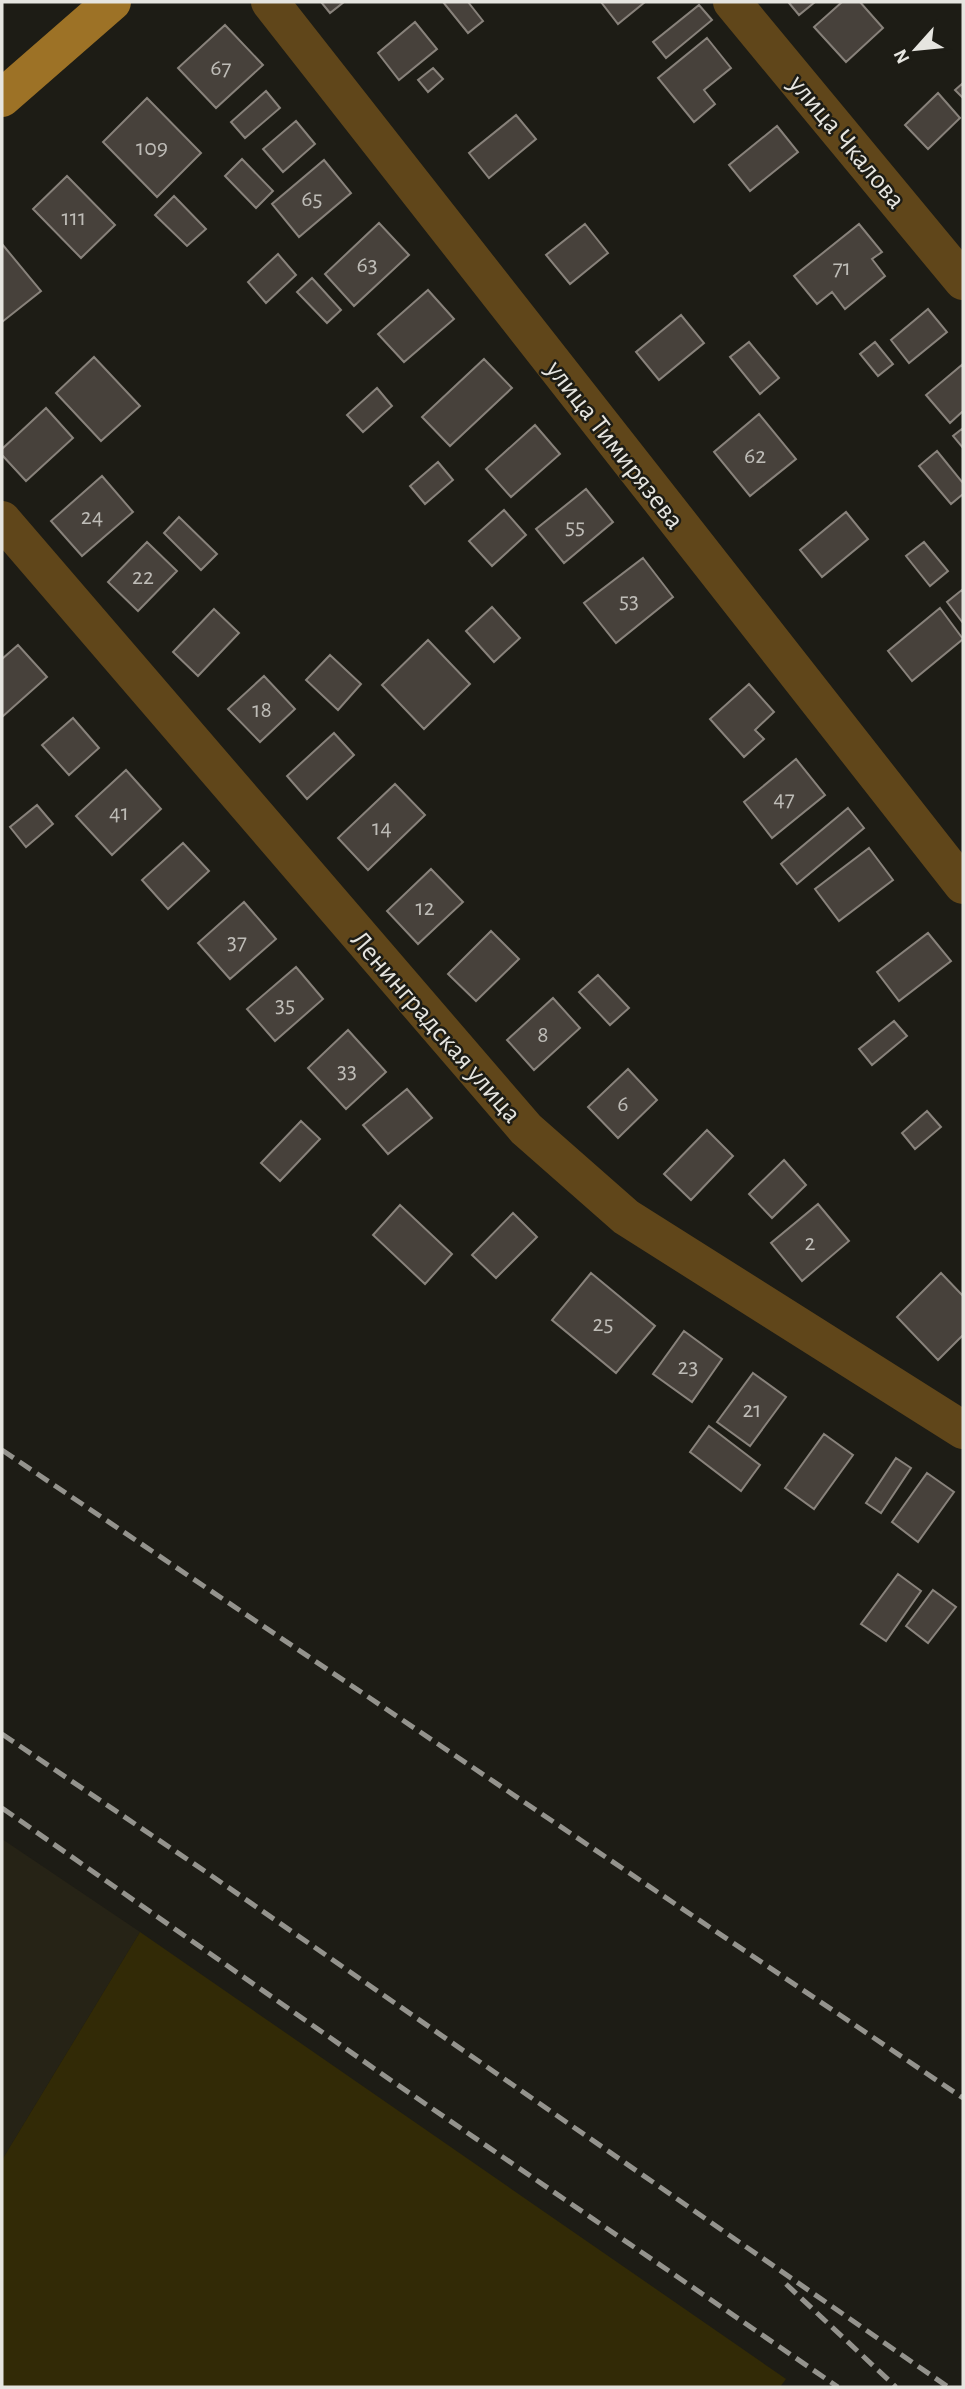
<svg xmlns="http://www.w3.org/2000/svg" width="965" height="2389" font-family="'Alegreya Sans',sans-serif">
<style>
.built{fill:#262316}
.green{fill:#322a06}
.building{fill:#47413b;stroke:#88827b;stroke-width:2}
.lines{fill:none;stroke-linecap:round;stroke-linejoin:round}
.minor{stroke:#60461a;stroke-width:38}
.major{stroke:#9d7226;stroke-width:38}
.rail{stroke:#94938d;stroke-width:5;stroke-dasharray:14 7;stroke-linecap:butt}
.labels{text-anchor:middle;stroke-width:5;stroke-linejoin:round;paint-order:stroke}
.number-label{font-size:24px;fill:#bebcb7}
.street-label{font-size:28px;fill:#e6e5e0;stroke:#1d1c15}
</style>
<rect width="100%" height="100%" fill="#1d1c15"/>
<path class="built" d="M 2,1839 L 140,1932 L 2,2160 Z"/>
<path class="green" d="M 140,1932 L 786,2379 L 780,2387 L 2,2387 L 2,2160 Z"/>
<path class="building" d="M 321,2 L 344,2 L 330,13 Z
M 443,2 L 468,2 L 483,21 L 468,33 Z
M 601,2 L 645,2 L 618,24 Z
M 791,2 L 815,2 L 799,15 L 789,3 Z
M 842,2 L 860,2 L 883,28 L 846,62 L 814,27 Z
M 699,5 L 712,20 L 666,58 L 653,42 Z
M 415,22 L 437,49 L 399,80 L 378,53 Z
M 225,25 L 263,65 L 216,108 L 178,68 Z
M 707,38 L 731,68 L 704,90 L 715,104 L 694,122 L 658,78 Z
M 433,68 L 443,79 L 428,92 L 418,80 Z
M 963,83 L 963,98 L 955,90 Z
M 266,91 L 280,108 L 245,138 L 231,122 Z
M 938,93 L 960,118 L 928,149 L 905,125 Z
M 147,98 L 201,153 L 157,197 L 103,142 Z
M 516,115 L 536,139 L 489,178 L 469,153 Z
M 296,121 L 315,144 L 283,172 L 263,149 Z
M 777,126 L 798,152 L 750,191 L 729,165 Z
M 242,159 L 273,191 L 256,208 L 225,176 Z
M 324,160 L 351,193 L 299,237 L 272,204 Z
M 67,176 L 115,225 L 81,258 L 33,209 Z
M 174,196 L 206,229 L 187,246 L 155,215 Z
M 379,223 L 409,255 L 354,306 L 325,274 Z
M 585,224 L 608,253 L 570,284 L 546,255 Z
M 859,224 L 882,252 L 872,259 L 885,276 L 845,309 L 832,292 L 817,304 L 794,276 Z
M 2,244 L 41,291 L 2,322 Z
M 278,254 L 296,275 L 266,303 L 248,282 Z
M 312,278 L 341,310 L 327,323 L 297,292 Z
M 428,290 L 454,319 L 404,362 L 378,334 Z
M 928,309 L 947,332 L 909,363 L 891,340 Z
M 681,315 L 704,343 L 659,380 L 636,352 Z
M 749,342 L 779,378 L 760,394 L 730,357 Z
M 875,342 L 893,364 L 878,376 L 860,354 Z
M 94,357 L 140,406 L 101,441 L 56,393 Z
M 484,359 L 512,388 L 450,446 L 422,417 Z
M 963,364 L 963,411 L 950,423 L 926,395 Z
M 377,388 L 392,406 L 363,432 L 347,415 Z
M 46,408 L 73,438 L 26,481 L 2,455 L 2,449 Z
M 759,414 L 796,459 L 750,496 L 714,452 Z
M 535,425 L 560,454 L 511,497 L 486,469 Z
M 963,428 L 963,448 L 953,436 Z
M 937,451 L 963,483 L 963,494 L 951,504 L 919,466 Z
M 438,462 L 453,480 L 425,504 L 410,486 Z
M 102,476 L 133,512 L 82,556 L 51,521 Z
M 586,489 L 613,522 L 564,563 L 536,529 Z
M 504,510 L 526,535 L 492,566 L 469,541 Z
M 846,512 L 868,539 L 822,577 L 800,550 Z
M 179,517 L 217,554 L 201,570 L 164,533 Z
M 147,542 L 177,571 L 138,611 L 108,582 Z
M 924,542 L 948,571 L 930,586 L 906,556 Z
M 643,558 L 673,597 L 616,643 L 584,603 Z
M 963,589 L 963,623 L 947,602 Z
M 492,607 L 520,638 L 494,662 L 466,631 Z
M 940,608 L 963,639 L 912,681 L 888,651 Z
M 214,609 L 239,633 L 198,676 L 173,652 Z
M 428,640 L 470,684 L 424,729 L 382,685 Z
M 18,645 L 47,677 L 2,717 L 2,659 Z
M 330,655 L 361,684 L 338,710 L 306,680 Z
M 264,676 L 295,709 L 260,742 L 228,709 Z
M 749,684 L 774,712 L 755,730 L 764,739 L 744,757 L 710,719 Z
M 73,718 L 99,748 L 69,775 L 42,745 Z
M 334,733 L 354,755 L 307,799 L 287,776 Z
M 796,759 L 825,795 L 772,838 L 744,802 Z
M 126,770 L 161,809 L 112,855 L 76,816 Z
M 395,784 L 425,815 L 368,870 L 338,838 Z
M 37,805 L 53,824 L 26,847 L 10,827 Z
M 848,808 L 864,828 L 797,884 L 781,864 Z
M 183,843 L 209,871 L 168,909 L 142,880 Z
M 869,848 L 893,880 L 839,921 L 815,889 Z
M 431,869 L 463,902 L 418,944 L 387,911 Z
M 244,902 L 276,939 L 230,979 L 198,943 Z
M 491,931 L 519,959 L 476,1001 L 448,974 Z
M 928,933 L 951,961 L 899,1001 L 877,972 Z
M 296,967 L 323,999 L 275,1041 L 247,1009 Z
M 598,975 L 629,1008 L 610,1025 L 579,992 Z
M 553,998 L 580,1028 L 534,1070 L 507,1040 Z
M 894,1021 L 907,1036 L 872,1065 L 859,1049 Z
M 348,1030 L 386,1072 L 346,1109 L 308,1068 Z
M 628,1069 L 657,1100 L 618,1138 L 588,1107 Z
M 407,1089 L 432,1118 L 388,1154 L 363,1125 Z
M 927,1111 L 941,1127 L 915,1149 L 902,1133 Z
M 301,1121 L 320,1139 L 280,1181 L 261,1163 Z
M 707,1130 L 733,1156 L 691,1200 L 664,1174 Z
M 784,1160 L 806,1185 L 772,1218 L 749,1194 Z
M 818,1204 L 849,1241 L 802,1281 L 771,1243 Z
M 400,1205 L 452,1254 L 425,1284 L 373,1235 Z
M 513,1213 L 537,1237 L 496,1278 L 472,1255 Z
M 591,1273 L 655,1326 L 616,1373 L 552,1320 Z
M 941,1273 L 963,1296 L 963,1335 L 938,1360 L 897,1317 Z
M 684,1331 L 722,1359 L 692,1402 L 653,1374 Z
M 753,1373 L 786,1397 L 750,1446 L 717,1422 Z
M 709,1426 L 760,1465 L 741,1491 L 690,1452 Z
M 824,1434 L 853,1455 L 814,1509 L 785,1488 Z
M 896,1458 L 911,1468 L 881,1513 L 866,1503 Z
M 927,1473 L 954,1492 L 918,1542 L 892,1522 Z
M 898,1574 L 921,1591 L 886,1641 L 861,1624 Z
M 933,1590 L 956,1607 L 928,1643 L 906,1626 Z"/>
<g class="lines">
<path class="minor" d="M 270,2 L 963,885
M 732,2 L 963,281
M 2,520 L 526,1129 L 626,1217 L 963,1430"/>
<path class="major" d="M 2,98 L 112,2"/>
<path class="rail" d="M 2,1450 L 963,2098
M 2,1734 L 209,1874 L 948,2387
M 2,1808 L 392,2081 L 838,2387
M 786,2284 L 896,2387"/>
</g>
<g class="labels">
<g class="number-label">
<text x="221" y="75">67</text>
<text x="152" y="155">109</text>
<text x="312" y="206">65</text>
<text x="74" y="225">111</text>
<text x="367" y="272">63</text>
<text x="842" y="275">71</text>
<text x="755" y="463">62</text>
<text x="92" y="524">24</text>
<text x="575" y="534">55</text>
<text x="143" y="584">22</text>
<text x="629" y="608">53</text>
<text x="262" y="717">18</text>
<text x="784" y="806">47</text>
<text x="119" y="820">41</text>
<text x="382" y="835">14</text>
<text x="425" y="915">12</text>
<text x="237" y="949">37</text>
<text x="285" y="1012">35</text>
<text x="543" y="1042">8</text>
<text x="347" y="1078">33</text>
<text x="623" y="1111">6</text>
<text x="810" y="1250">2</text>
<text x="603" y="1331">25</text>
<text x="688" y="1374">23</text>
<text x="752" y="1417">21</text>
</g>
<g class="street-label">
<text transform="translate(848 141) rotate(50)" y="10">улица Чкалова</text>
<text transform="translate(616 444) rotate(52)" y="10">улица Тимирязева</text>
<text transform="translate(437 1026) rotate(49)" y="10">Ленинградская улица</text>
</g>
</g>
<rect width="965" height="2389" fill="none" stroke="#e6e5e0" stroke-width="7"/>
<g transform="translate(916 49) rotate(243)" stroke="#1d1c15" stroke-width="5" paint-order="stroke">
<path d="M0-5L12 26L0 18L-12 26Z" fill="#e6e5e0"/>
<text y="-10" font-size="19" font-weight="bold" text-anchor="middle" fill="#e6e5e0">N</text>
</g>
</svg>
